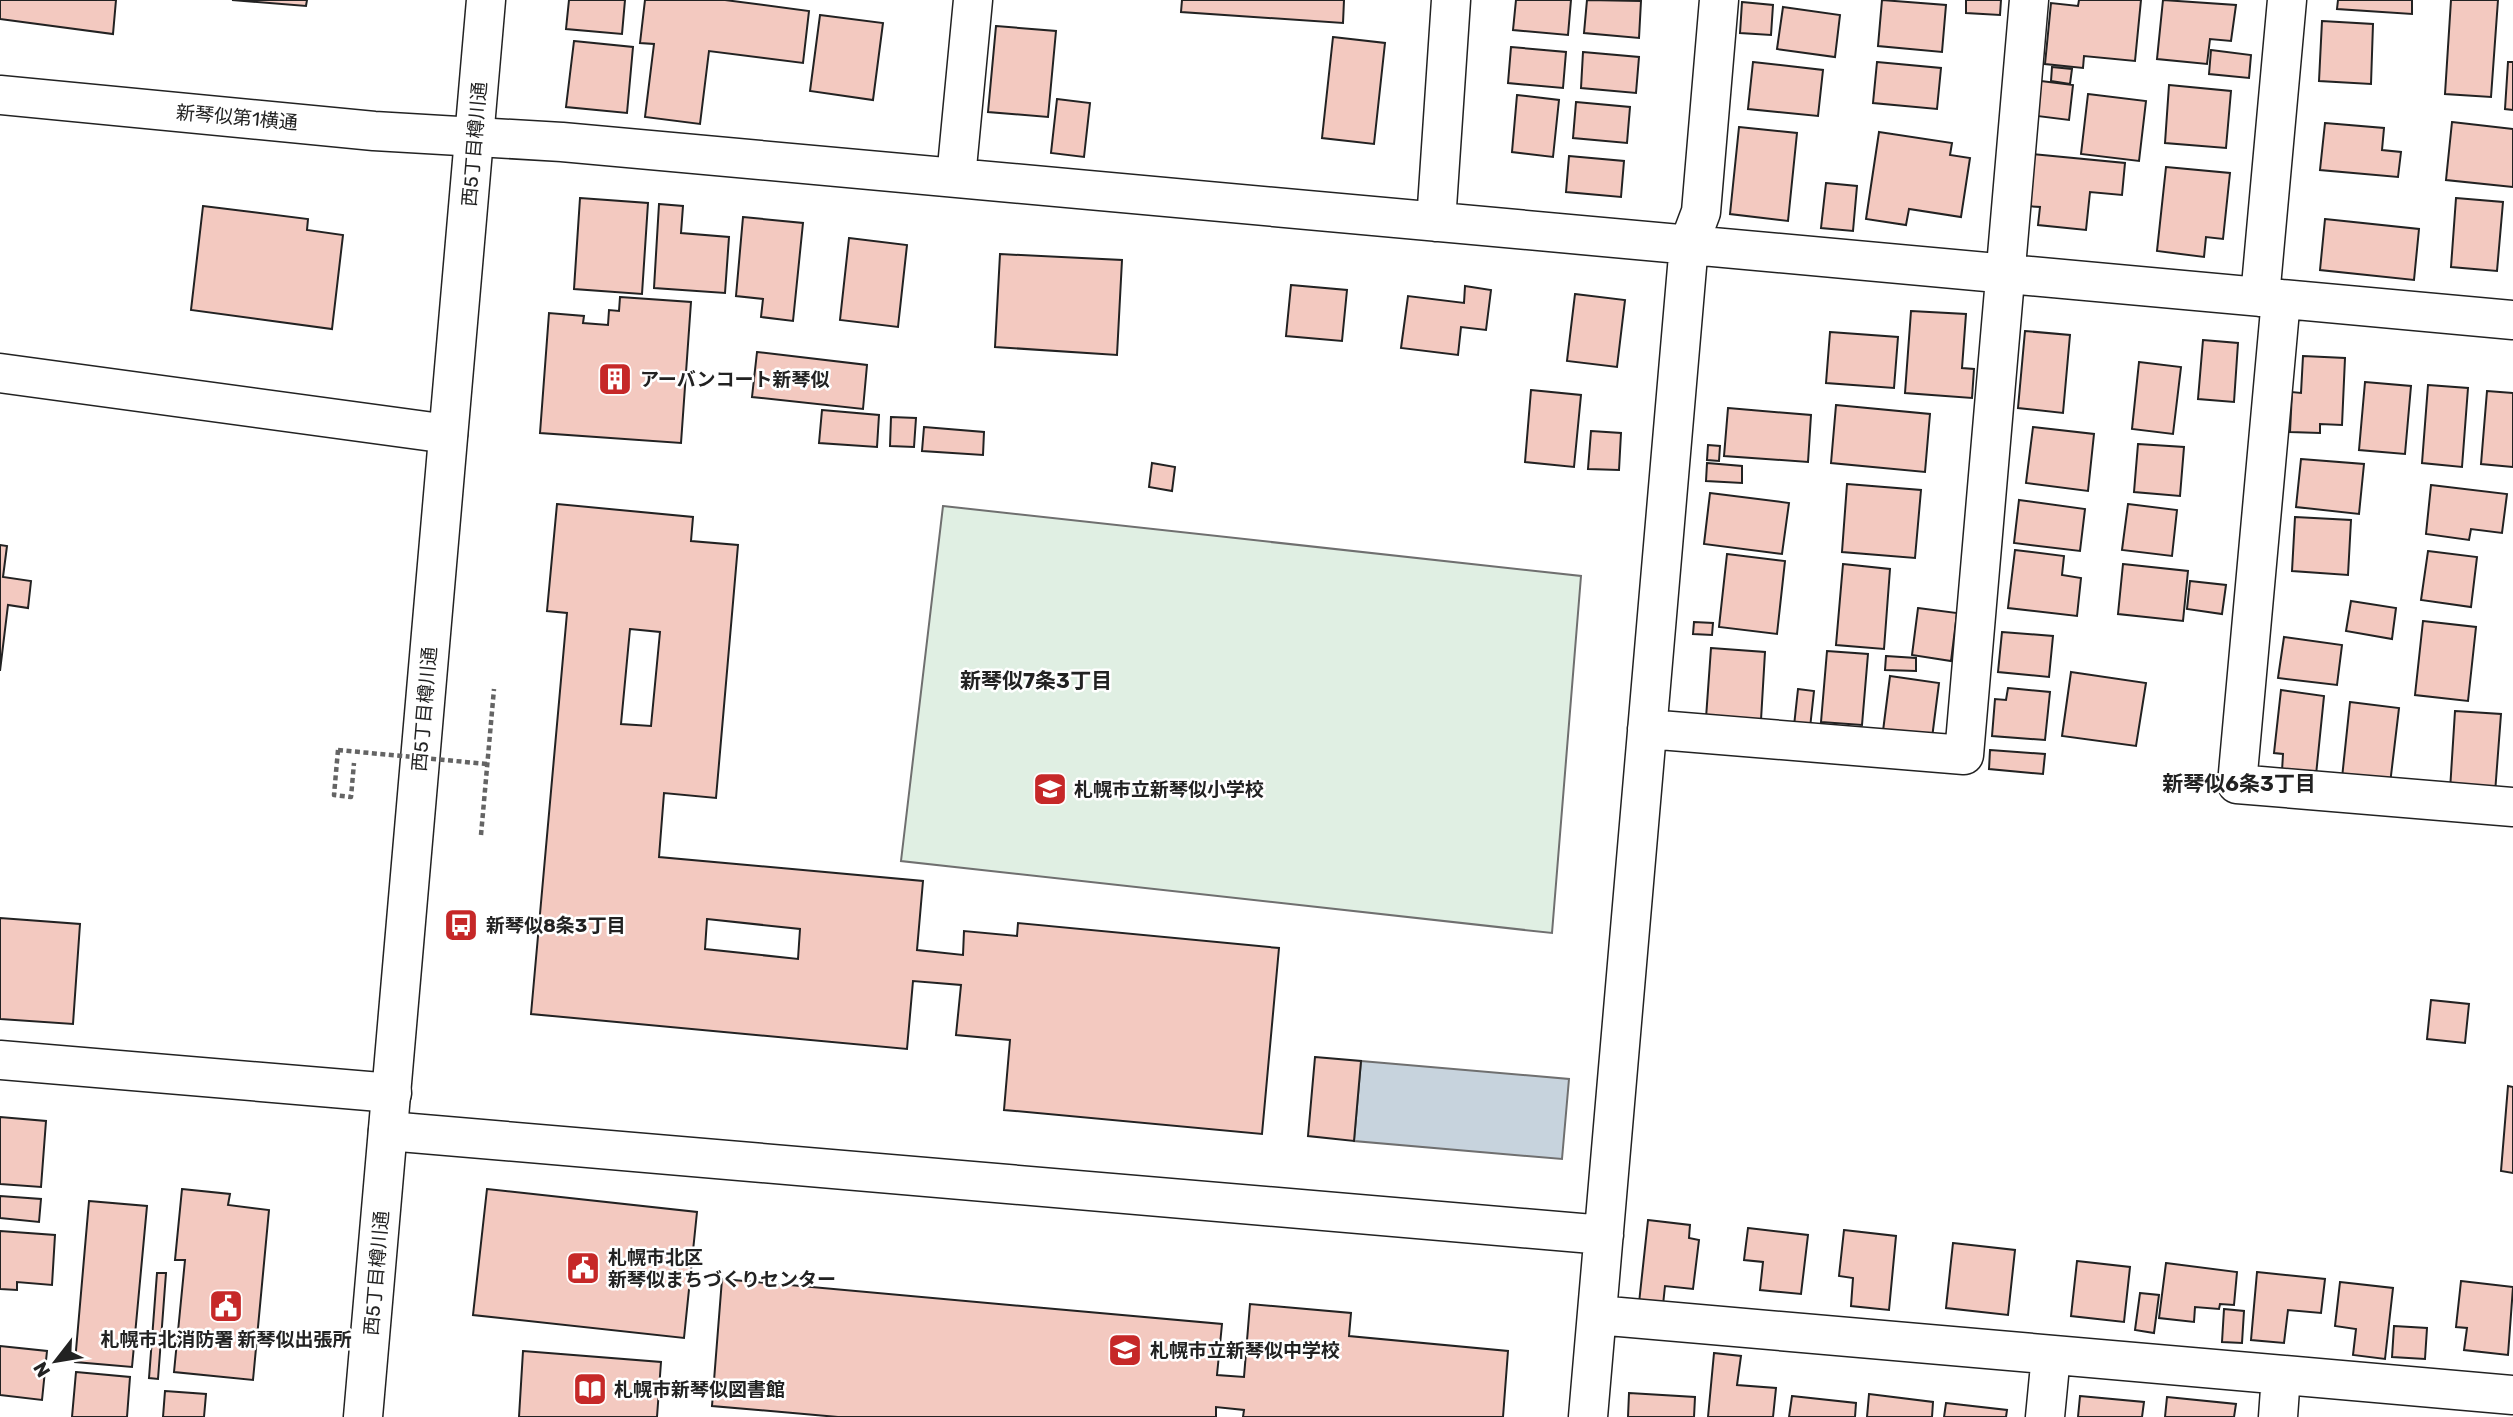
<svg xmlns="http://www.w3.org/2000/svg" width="2513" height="1417" font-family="Rubik,'Noto Sans JP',sans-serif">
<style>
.green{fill:#e0efe3;stroke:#6f6f6f;stroke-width:2}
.water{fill:#c7d3dd;stroke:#6f6f6f;stroke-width:2}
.building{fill:#f3c9c0;stroke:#222;stroke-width:2;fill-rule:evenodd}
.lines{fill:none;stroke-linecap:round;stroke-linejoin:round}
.minor-casing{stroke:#222;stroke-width:41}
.major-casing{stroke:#222;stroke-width:41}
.path{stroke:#646464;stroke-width:4.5;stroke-dasharray:5 3.5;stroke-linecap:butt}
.minor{stroke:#fff;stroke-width:38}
.major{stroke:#fff;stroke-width:38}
.path-bridge{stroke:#646464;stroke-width:4.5;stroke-dasharray:5 3.5;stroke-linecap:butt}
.labels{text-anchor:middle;stroke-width:5;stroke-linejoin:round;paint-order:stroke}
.street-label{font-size:19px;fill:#222;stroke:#fff}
.poi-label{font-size:19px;font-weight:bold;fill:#222;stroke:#fff;text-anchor:start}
.neighbourhood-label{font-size:21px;font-weight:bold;fill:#222;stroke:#fff}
</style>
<rect width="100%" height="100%" fill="#fff"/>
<path class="green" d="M 943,506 L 1581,576 L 1552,933 L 901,861 Z"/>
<path class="water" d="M 1361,1061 L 1569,1079 L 1562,1159 L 1354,1141 Z"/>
<path class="building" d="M 0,0 L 116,0 L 113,34 L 0,19 Z
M 232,0 L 307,0 L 306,6 Z
M 569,0 L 625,0 L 622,34 L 566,29 Z
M 645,0 L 725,0 L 809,11 L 803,63 L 709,51 L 700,124 L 645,117 L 654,44 L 640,43 Z
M 1182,0 L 1344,0 L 1343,23 L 1181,12 Z
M 1516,0 L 1571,0 L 1568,35 L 1513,30 Z
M 1587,0 L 1641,1 L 1639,38 L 1584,33 Z
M 1882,0 L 1946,5 L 1942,52 L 1878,46 Z
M 1966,0 L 2001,0 L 2000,15 L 1966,13 Z
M 2079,0 L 2141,0 L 2135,61 L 2084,56 L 2083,68 L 2045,64 L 2051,3 L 2078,6 Z
M 2163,0 L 2236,5 L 2231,41 L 2210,39 L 2207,64 L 2157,59 Z
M 2338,0 L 2412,0 L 2412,14 L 2337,9 Z
M 2451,0 L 2498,0 L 2491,97 L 2445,94 Z
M 1742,2 L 1773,5 L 1771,35 L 1740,33 Z
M 1783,7 L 1840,15 L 1835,57 L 1777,49 Z
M 820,15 L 883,23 L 873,100 L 810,91 Z
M 2322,21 L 2373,24 L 2371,84 L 2319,81 Z
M 996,26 L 1056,31 L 1048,117 L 988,112 Z
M 1333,37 L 1385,43 L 1374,144 L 1322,138 Z
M 574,41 L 633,47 L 627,113 L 566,107 Z
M 1511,47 L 1566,52 L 1563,88 L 1508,83 Z
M 2211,50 L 2251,55 L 2249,78 L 2209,74 Z
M 1583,52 L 1639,57 L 1636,93 L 1581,88 Z
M 1753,62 L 1823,70 L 1818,116 L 1748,109 Z
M 1877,62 L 1941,68 L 1937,109 L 1873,103 Z
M 2508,62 L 2513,62 L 2513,110 L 2505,109 Z
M 2052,67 L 2072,69 L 2070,84 L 2051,81 Z
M 2041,81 L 2073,85 L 2069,120 L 2037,116 Z
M 2169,85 L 2231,91 L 2226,148 L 2165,143 Z
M 2088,94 L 2146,101 L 2139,161 L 2081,154 Z
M 1517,95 L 1559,100 L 1553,157 L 1512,152 Z
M 1057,99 L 1090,103 L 1084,157 L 1051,153 Z
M 1576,102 L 1630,107 L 1627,143 L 1573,138 Z
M 2452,122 L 2513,129 L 2513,187 L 2446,180 Z
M 2325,123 L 2384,128 L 2382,150 L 2401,152 L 2398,177 L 2320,170 Z
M 1739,127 L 1797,133 L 1788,221 L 1730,214 Z
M 1879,132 L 1952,143 L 1950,155 L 1970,158 L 1961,217 L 1909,209 L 1906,225 L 1866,219 Z
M 2031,154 L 2125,163 L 2122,195 L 2090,192 L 2086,230 L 2038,225 L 2040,207 L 2026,206 Z
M 1569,156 L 1624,161 L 1621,197 L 1566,192 Z
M 2166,167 L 2230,173 L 2223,239 L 2206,237 L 2204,257 L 2157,251 Z
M 1826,183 L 1857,186 L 1853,231 L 1821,228 Z
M 580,198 L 648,203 L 642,294 L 574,289 Z
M 2456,198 L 2503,202 L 2497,271 L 2451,267 Z
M 659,204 L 683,206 L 681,233 L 729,237 L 725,293 L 654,288 Z
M 203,206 L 308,219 L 307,230 L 343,235 L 332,329 L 191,310 Z
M 743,217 L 803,223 L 793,321 L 761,317 L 763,299 L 736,296 Z
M 2325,219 L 2419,229 L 2414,280 L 2320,270 Z
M 849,238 L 907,245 L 898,327 L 840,320 Z
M 1000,254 L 1122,260 L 1117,355 L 995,347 Z
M 1291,285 L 1347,290 L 1342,341 L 1286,336 Z
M 1465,286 L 1491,290 L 1486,330 L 1461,327 L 1458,355 L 1401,348 L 1408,296 L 1464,303 Z
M 1575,294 L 1625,300 L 1617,367 L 1567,361 Z
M 620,297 L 691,302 L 681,443 L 540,433 L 549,313 L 584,316 L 583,323 L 608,325 L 609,310 L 619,311 Z
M 1911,311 L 1966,314 L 1962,368 L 1974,369 L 1972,398 L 1905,393 Z
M 2025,331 L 2070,335 L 2063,413 L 2018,408 Z
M 1830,332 L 1898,337 L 1894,388 L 1826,383 Z
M 2203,340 L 2238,343 L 2234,402 L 2198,399 Z
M 757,352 L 867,365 L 863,409 L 752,397 Z
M 2303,356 L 2345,358 L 2342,425 L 2320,424 L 2320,433 L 2290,432 L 2292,392 L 2301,393 Z
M 2139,362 L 2181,367 L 2173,434 L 2132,429 Z
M 2365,382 L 2411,386 L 2405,454 L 2359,450 Z
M 2428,385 L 2468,388 L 2462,467 L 2422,463 Z
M 1531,390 L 1581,395 L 1574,467 L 1525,462 Z
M 2487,391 L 2513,393 L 2513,467 L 2481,464 Z
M 1836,405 L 1930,414 L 1925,472 L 1831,463 Z
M 1728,408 L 1811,415 L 1808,462 L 1724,456 Z
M 822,410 L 879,415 L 877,447 L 819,443 Z
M 891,417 L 916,418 L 914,447 L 890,446 Z
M 924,427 L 984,432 L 983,455 L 922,451 Z
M 2033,427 L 2094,434 L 2088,491 L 2026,483 Z
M 1591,431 L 1621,433 L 1619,470 L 1588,469 Z
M 2138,444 L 2184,447 L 2180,496 L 2134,492 Z
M 1708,445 L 1720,446 L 1719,461 L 1707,460 Z
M 2301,459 L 2364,464 L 2359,514 L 2296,507 Z
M 1152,463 L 1175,467 L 1172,491 L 1149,487 Z
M 1707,463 L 1742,466 L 1742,483 L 1706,481 Z
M 1847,484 L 1921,490 L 1915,558 L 1842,552 Z
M 2431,485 L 2507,494 L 2502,533 L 2471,529 L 2469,540 L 2426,534 Z
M 1710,493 L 1789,503 L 1782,554 L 1704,544 Z
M 2019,500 L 2085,509 L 2080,551 L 2014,543 Z
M 557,504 L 693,517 L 691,541 L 738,545 L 716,798 L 664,793 L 659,857 L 923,881 L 917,950 L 963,955 L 964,931 L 1017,936 L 1018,923 L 1279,948 L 1262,1134 L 1004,1110 L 1010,1040 L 956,1035 L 961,985 L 913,981 L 907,1049 L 531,1014 L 567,613 L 547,611 ZM 630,629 L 660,632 L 651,726 L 621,724 ZM 707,919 L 800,929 L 798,959 L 705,949 Z
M 2128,504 L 2177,510 L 2172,556 L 2122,550 Z
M 2295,517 L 2351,520 L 2348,575 L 2292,571 Z
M 0,545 L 7,546 L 3,577 L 31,581 L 28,608 L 8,605 L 0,671 Z
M 2015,550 L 2064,556 L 2062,575 L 2081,578 L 2077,616 L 2008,608 Z
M 2428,551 L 2477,557 L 2471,607 L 2421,600 Z
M 1727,554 L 1785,561 L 1777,634 L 1719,627 Z
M 1843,564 L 1890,569 L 1884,649 L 1836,645 Z
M 2123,564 L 2188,571 L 2183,621 L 2118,614 Z
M 2190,581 L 2226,585 L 2222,614 L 2187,609 Z
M 2351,601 L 2396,608 L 2392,639 L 2346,631 Z
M 1918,608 L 1957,613 L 1951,661 L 1912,655 Z
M 2423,621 L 2476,627 L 2468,701 L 2415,695 Z
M 1694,622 L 1713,623 L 1712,635 L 1693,634 Z
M 2002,632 L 2053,636 L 2049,677 L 1998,672 Z
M 2284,637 L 2342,645 L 2337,685 L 2278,678 Z
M 1711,648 L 1765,652 L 1761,720 L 1706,718 Z
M 1827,651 L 1868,654 L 1862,725 L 1821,722 Z
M 1886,656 L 1916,658 L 1916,671 L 1885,670 Z
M 2071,672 L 2146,683 L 2136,746 L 2062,736 Z
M 1890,676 L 1939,683 L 1932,738 L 1883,731 Z
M 2008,688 L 2050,692 L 2045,740 L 1992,736 L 1995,699 L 2006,700 Z
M 1798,689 L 1814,691 L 1810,728 L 1794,726 Z
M 2281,690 L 2324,696 L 2316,775 L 2282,771 L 2283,754 L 2274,753 Z
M 2350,702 L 2399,708 L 2390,784 L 2342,778 Z
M 2455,711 L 2501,714 L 2495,793 L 2450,790 Z
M 1990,750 L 2045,754 L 2043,774 L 1989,769 Z
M 0,918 L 80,924 L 73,1024 L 0,1019 Z
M 2431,1000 L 2469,1004 L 2465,1043 L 2427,1039 Z
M 1315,1057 L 1361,1061 L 1354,1141 L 1308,1136 Z
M 2508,1086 L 2513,1087 L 2513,1173 L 2501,1171 Z
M 0,1117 L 46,1121 L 41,1187 L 0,1184 Z
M 182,1189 L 230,1194 L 228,1205 L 269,1210 L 253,1380 L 174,1372 L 185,1260 L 175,1260 Z
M 487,1189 L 697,1212 L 684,1338 L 473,1315 Z
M 0,1196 L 41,1199 L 39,1222 L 0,1218 Z
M 89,1201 L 147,1206 L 132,1367 L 75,1362 Z
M 1648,1220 L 1690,1225 L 1689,1238 L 1699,1240 L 1693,1289 L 1665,1286 L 1663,1305 L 1639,1303 Z
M 1748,1228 L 1808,1235 L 1801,1294 L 1760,1290 L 1763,1262 L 1744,1260 Z
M 1844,1230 L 1896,1236 L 1889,1310 L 1851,1306 L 1853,1278 L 1839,1276 Z
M 0,1231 L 55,1235 L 52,1285 L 17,1282 L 17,1290 L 0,1289 Z
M 1953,1243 L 2015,1250 L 2008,1315 L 1946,1308 Z
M 2077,1261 L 2130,1267 L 2124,1322 L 2071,1316 Z
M 2166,1263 L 2237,1272 L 2234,1305 L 2220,1304 L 2219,1309 L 2195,1307 L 2194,1322 L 2159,1318 Z
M 2257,1272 L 2325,1279 L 2321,1313 L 2288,1310 L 2284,1343 L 2251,1340 Z
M 157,1273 L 166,1273 L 158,1379 L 149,1378 Z
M 722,1279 L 1222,1324 L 1217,1375 L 1244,1377 L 1250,1304 L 1351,1313 L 1349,1336 L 1508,1351 L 1503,1417 L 1243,1417 L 1244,1410 L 1216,1407 L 1216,1417 L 838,1417 L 712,1406 Z
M 2461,1281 L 2513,1287 L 2508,1355 L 2464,1350 L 2467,1328 L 2456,1327 Z
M 2340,1282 L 2393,1288 L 2385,1359 L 2353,1355 L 2356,1329 L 2335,1326 Z
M 2140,1293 L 2159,1295 L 2154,1333 L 2135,1330 Z
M 2224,1309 L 2244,1311 L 2242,1343 L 2222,1342 Z
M 2394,1326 L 2427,1328 L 2425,1359 L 2392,1357 Z
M 0,1346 L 47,1351 L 42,1400 L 0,1395 Z
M 523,1351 L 661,1362 L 657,1417 L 519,1417 Z
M 1714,1353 L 1741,1356 L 1737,1385 L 1776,1388 L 1773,1417 L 1708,1417 Z
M 76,1372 L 130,1377 L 127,1417 L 72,1417 Z
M 165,1391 L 206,1394 L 204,1417 L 163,1417 Z
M 1629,1393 L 1695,1397 L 1694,1417 L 1628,1417 Z
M 1869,1394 L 1933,1402 L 1932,1417 L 1867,1417 Z
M 1792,1396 L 1856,1403 L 1855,1417 L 1789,1417 Z
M 2080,1396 L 2144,1402 L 2142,1417 L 2078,1417 Z
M 2167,1397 L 2236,1404 L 2234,1417 L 2165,1417 Z
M 1946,1403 L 2007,1410 L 2006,1417 L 1944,1417 Z"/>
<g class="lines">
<g class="minor-casing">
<path id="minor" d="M 0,95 L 374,131 L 562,142 L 2513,320
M 956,178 L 973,0
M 1436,222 L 1451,0
M 2260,297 L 2287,0
M 2281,299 L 2237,784 L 2513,807
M 0,373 L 448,434
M 1647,729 L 1964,755 L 2029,0
M 0,1060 L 392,1093
M 388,1131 L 1604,1235
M 1597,1315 L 2513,1395
M 1588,1417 L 1689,244 L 1701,212 L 1719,0
M 2045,1417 L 2051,1355
M 2278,1417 L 2281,1375"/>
</g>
<g class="major-casing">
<path id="major" d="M 363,1417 L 486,0"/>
</g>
<path class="path" d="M 338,750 L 334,795 L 351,797 L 354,763
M 481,835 L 494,689"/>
<use href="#minor" class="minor"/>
<use href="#major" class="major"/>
<path class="path-bridge" d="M 338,750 L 487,764"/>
</g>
<defs>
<g id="building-square" transform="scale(1.75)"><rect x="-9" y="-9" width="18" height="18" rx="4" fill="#c62828" stroke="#fff"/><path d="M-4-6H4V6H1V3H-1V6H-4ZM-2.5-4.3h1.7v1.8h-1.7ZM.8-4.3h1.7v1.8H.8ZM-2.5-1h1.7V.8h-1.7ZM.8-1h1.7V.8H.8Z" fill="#fff"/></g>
<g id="school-square" transform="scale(1.75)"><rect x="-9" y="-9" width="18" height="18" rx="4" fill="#c62828" stroke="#fff"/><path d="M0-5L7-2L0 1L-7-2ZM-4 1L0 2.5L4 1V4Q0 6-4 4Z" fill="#fff"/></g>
<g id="bus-square" transform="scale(1.75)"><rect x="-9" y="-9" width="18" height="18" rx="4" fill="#c62828" stroke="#fff"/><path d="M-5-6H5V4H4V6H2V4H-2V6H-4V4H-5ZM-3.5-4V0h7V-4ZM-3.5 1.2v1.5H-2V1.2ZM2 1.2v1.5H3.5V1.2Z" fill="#fff"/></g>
<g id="civic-square" transform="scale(1.75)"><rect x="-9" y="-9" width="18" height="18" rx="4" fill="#c62828" stroke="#fff"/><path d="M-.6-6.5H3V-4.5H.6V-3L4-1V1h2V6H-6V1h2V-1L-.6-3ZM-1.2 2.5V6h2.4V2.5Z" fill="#fff"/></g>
<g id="library-square" transform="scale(1.75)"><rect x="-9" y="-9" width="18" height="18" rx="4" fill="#c62828" stroke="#fff"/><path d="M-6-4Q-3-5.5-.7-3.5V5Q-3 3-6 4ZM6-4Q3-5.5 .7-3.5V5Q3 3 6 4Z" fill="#fff"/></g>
</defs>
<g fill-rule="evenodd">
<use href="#building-square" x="615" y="379"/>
<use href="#school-square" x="1050" y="789"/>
<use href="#bus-square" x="461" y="925"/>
<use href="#civic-square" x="583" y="1268"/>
<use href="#civic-square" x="226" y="1306"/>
<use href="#school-square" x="1125" y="1350"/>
<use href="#library-square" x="590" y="1389"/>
</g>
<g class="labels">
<g class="street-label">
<text transform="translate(237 117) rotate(5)" y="7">新琴似第1横通</text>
<text transform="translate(474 144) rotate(-85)" y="7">西5丁目樽川通</text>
<text transform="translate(424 709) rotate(-85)" y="7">西5丁目樽川通</text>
<text transform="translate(376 1273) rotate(-85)" y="7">西5丁目樽川通</text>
</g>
<g class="poi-label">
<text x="640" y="386">アーバンコート新琴似</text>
<text x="1074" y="796">札幌市立新琴似小学校</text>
<text x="486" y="932">新琴似8条3丁目</text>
<text x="608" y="1264">札幌市北区<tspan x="608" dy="22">新琴似まちづくりセンター</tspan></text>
<text x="226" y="1346" text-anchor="middle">札幌市北消防署 新琴似出張所</text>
<text x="1150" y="1357">札幌市立新琴似中学校</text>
<text x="614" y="1396">札幌市新琴似図書館</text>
</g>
<g class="neighbourhood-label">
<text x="1036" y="688">新琴似7条3丁目</text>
<text x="2239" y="791">新琴似6条3丁目</text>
</g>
</g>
<g transform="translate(56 1361) rotate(239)" stroke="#ffffff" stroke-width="5" paint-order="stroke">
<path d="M0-5L12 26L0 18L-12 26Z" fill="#222222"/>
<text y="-10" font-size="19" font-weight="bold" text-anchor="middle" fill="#222222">N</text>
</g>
</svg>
